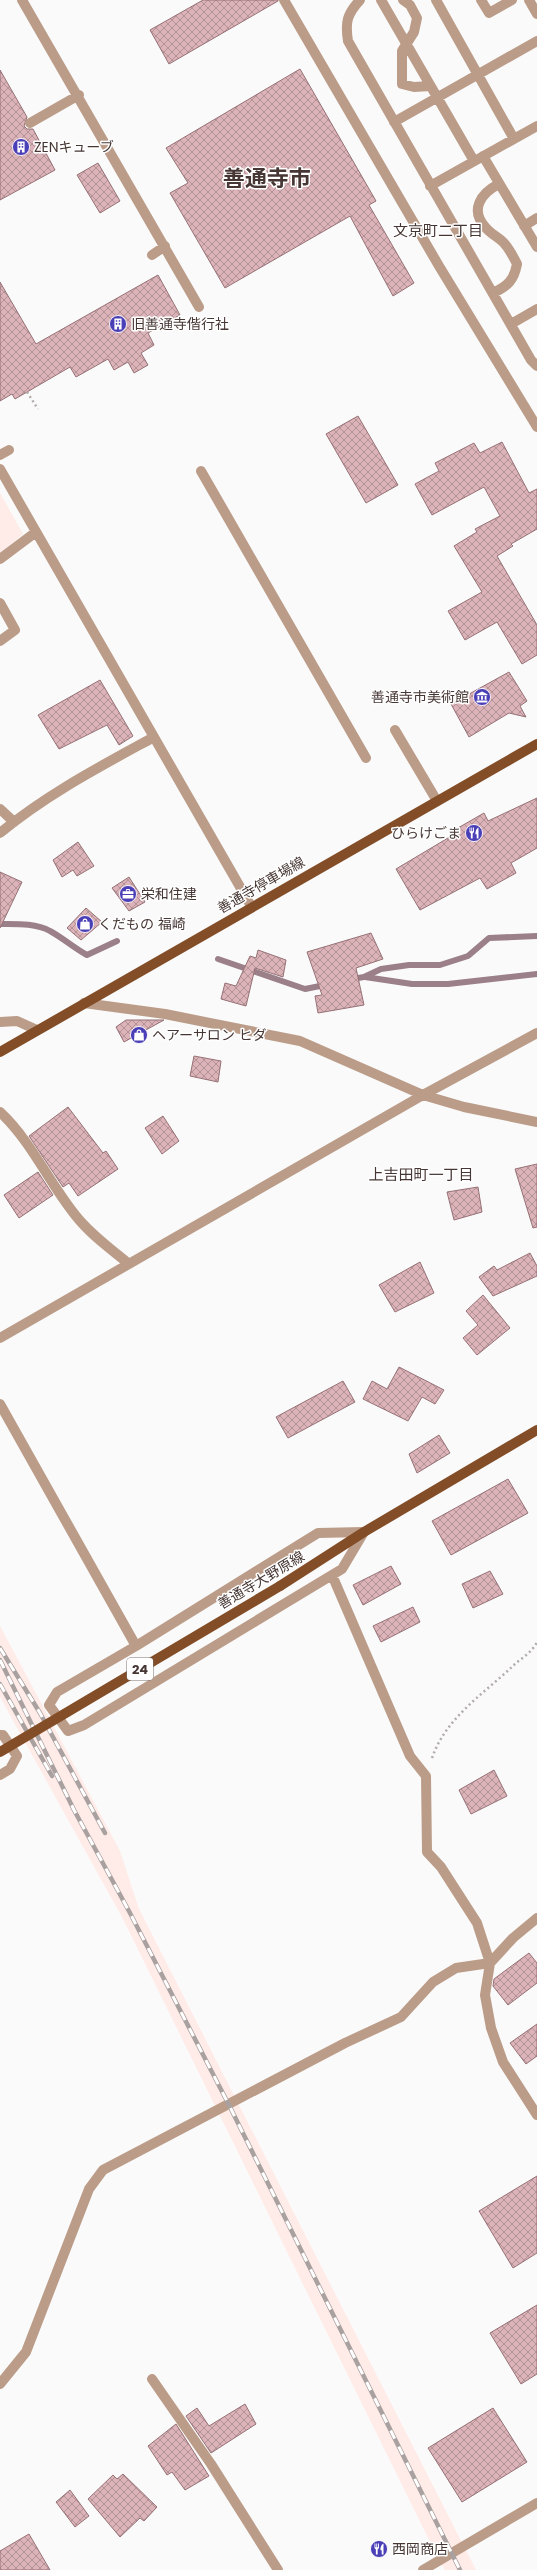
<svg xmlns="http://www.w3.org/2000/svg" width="537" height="2570" font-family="Poppins,'Noto Sans JP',sans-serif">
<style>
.built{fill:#ffebe7}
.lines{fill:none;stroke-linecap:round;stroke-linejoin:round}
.stream{stroke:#9b7f89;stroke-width:6}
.building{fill:url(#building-cross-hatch);stroke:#967176}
.path{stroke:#b2acab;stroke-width:2.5;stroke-dasharray:2 3;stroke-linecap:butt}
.minor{stroke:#bb9c88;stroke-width:10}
.major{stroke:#824d27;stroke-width:10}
.rail-casing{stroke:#a8a1a0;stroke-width:4.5}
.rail{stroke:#fff;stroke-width:3;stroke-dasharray:9;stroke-linecap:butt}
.major-bridge{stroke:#824d27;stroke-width:10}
.labels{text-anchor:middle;stroke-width:3;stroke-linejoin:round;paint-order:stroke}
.shield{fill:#fff;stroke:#7e7371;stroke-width:1}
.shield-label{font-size:13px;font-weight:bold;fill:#463734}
.poi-label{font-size:14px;fill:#463734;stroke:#fff;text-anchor:start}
.street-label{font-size:14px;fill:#463734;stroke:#fff}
.neighbourhood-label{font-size:15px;fill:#463734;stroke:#fff}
.town-label{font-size:22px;font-weight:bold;fill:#463734;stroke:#fff}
</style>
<defs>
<pattern id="building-cross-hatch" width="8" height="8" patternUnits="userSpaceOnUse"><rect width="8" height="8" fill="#dbb3b8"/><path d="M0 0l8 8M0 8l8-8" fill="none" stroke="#b39296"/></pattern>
</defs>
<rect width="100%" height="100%" fill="#fafafa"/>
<path class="built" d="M 0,493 L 23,534 L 0,553 Z
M 0,1626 L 120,1851 L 139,1909 L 476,2570 L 445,2570 L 439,2560 L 123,1919 L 0,1697 Z"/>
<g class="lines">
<path class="stream" d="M 0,924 C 16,924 36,923 50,931 C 63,938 74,948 87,955 L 117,941
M 218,959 L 305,989 L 325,985
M 365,977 L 412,984 L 448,984 L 537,974
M 352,979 L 364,977 L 381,969 L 409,965 L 440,965 L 468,956 L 489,938 L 537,936"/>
</g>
<path class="building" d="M 203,0 L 278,0 L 278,1 L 169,64 L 150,30 Z
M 300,69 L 376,201 L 369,205 L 414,283 L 393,296 L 350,216 L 225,288 L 170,193 L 188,183 L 166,148 Z
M 0,70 L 27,117 L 24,126 L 27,129 L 33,129 L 55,170 L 0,200 Z
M 98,163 L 120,201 L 100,213 L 77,175 Z
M 158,275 L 180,315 L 148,333 L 154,345 L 141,353 L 148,365 L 134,373 L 128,362 L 114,370 L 108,359 L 76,377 L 70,367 L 15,399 L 12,394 L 0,401 L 0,282 L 36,344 Z
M 358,416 L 398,485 L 366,503 L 326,434 Z
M 502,442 L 529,493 L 537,489 L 537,529 L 511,544 L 513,546 L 497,556 L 537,625 L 537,655 L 522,664 L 497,622 L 465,640 L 448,611 L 482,592 L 454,546 L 477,532 L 475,529 L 500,516 L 484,487 L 432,515 L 415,484 L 439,471 L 435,463 L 474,443 L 480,453 Z
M 509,672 L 527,701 L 520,706 L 526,717 L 509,713 L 469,737 L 451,704 Z
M 100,680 L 133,736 L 119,745 L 107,725 L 59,749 L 38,715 Z
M 537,798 L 537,848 L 511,863 L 516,873 L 487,889 L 480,878 L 420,910 L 396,869 L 453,835 L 451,832 L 484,813 L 488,821 Z
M 78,842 L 94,866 L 77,876 L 73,870 L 62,877 L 53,860 Z
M 0,872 L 22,882 L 0,928 Z
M 129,877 L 145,902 L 129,911 L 112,888 Z
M 86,908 L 102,922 L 81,940 L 67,928 Z
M 371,933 L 383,959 L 356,968 L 364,1005 L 318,1013 L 315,996 L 322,995 L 307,952 Z
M 258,950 L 286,960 L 283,977 L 255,968 L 246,1006 L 221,999 L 225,983 L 236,986 L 250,956 L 256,958 Z
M 126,1020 L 164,1020 L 124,1042 L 116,1027 Z
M 194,1056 L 221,1061 L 218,1082 L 190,1076 Z
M 68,1107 L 103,1153 L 106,1151 L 118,1169 L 78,1196 L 69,1183 L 63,1187 L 29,1136 Z
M 163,1116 L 179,1141 L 162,1154 L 145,1128 Z
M 537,1164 L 537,1227 L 533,1228 L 515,1169 Z
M 38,1172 L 53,1195 L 19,1218 L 4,1195 Z
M 478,1187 L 482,1212 L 454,1220 L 447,1192 Z
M 530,1253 L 537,1266 L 537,1276 L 493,1296 L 479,1277 L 494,1266 L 497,1270 Z
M 420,1262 L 434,1293 L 395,1312 L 379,1285 Z
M 483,1295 L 510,1328 L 477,1355 L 463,1338 L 478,1325 L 466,1311 Z
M 399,1367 L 444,1390 L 435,1404 L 422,1397 L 408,1421 L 363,1399 L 372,1381 L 387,1389 Z
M 343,1381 L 355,1402 L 288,1438 L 276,1417 Z
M 439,1435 L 450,1453 L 417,1473 L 409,1454 Z
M 508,1479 L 528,1513 L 451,1555 L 432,1521 Z
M 391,1566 L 401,1584 L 363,1605 L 353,1585 Z
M 490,1571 L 503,1594 L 473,1608 L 462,1584 Z
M 413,1607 L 420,1622 L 381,1642 L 373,1626 Z
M 494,1770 L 507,1796 L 471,1814 L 459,1790 Z
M 529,1953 L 537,1963 L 537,1983 L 508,2005 L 493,1986 L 494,1979 Z
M 537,2024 L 537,2056 L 526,2064 L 510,2043 Z
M 537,2176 L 537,2253 L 513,2268 L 479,2211 Z
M 537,2305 L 537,2374 L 521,2384 L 490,2333 Z
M 245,2404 L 256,2424 L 211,2453 L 186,2416 L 197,2408 L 209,2426 Z
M 493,2408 L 527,2462 L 462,2502 L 428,2448 Z
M 176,2424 L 209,2476 L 185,2490 L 172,2472 L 167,2475 L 148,2446 Z
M 123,2474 L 157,2507 L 144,2521 L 140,2518 L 120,2537 L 88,2499 L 113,2475 L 117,2479 Z
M 70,2490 L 89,2516 L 75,2527 L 56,2502 Z
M 29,2534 L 50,2570 L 0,2570 L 0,2551 Z"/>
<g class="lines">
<path class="path" d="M 27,392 L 38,409
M 432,1758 C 446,1717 485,1693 515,1664 C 522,1658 533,1651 537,1642"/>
<path class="minor" d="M 22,0 L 199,307
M 284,0 L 439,266 L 537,427
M 360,0 C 347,14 345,22 348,41 L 531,360 L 537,366
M 381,0 L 474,161
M 403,0 L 410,5 L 417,18 L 414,32 L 402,51 L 402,84 L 414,87 L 430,86
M 436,0 L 514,139
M 481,0 L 489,13 L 512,0
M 529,0 L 537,14
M 394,122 L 537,41
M 30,123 L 79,95
M 483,156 L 537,247
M 430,186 L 537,126
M 524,226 L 537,218
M 152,255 L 165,246
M 493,293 C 508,286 514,280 517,264 C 513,256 509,248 503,242 C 498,237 491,234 486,228 C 469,210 481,193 499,184
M 511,324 L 537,309
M 0,455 L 9,450
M 0,469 L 251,906
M 201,471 L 366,758
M 0,559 L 36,532
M 0,603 L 15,630 L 0,641
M 395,730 L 437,801
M 0,809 L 14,822
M 0,833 C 47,794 101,766 154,737
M 84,1003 L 165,1014 L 300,1041 L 423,1095 L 464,1107 L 537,1122
M 0,1022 L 17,1021 L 37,1030
M 0,1112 C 32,1142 49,1183 76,1216 C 91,1235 111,1249 129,1264
M 0,1338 L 423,1095 L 537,1033
M 0,1404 L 136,1646 L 318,1533 L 364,1532
M 332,1575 L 410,1756 L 426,1776 L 427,1852 L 441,1867 L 477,1923 L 490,1963 L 485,1995 L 491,2028 L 503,2062 L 537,2115
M 136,1646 L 57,1692 L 49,1705 L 68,1731 L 84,1725 L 342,1569 L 364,1532
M 0,1735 L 3,1735 L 17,1756 L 10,1769 L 0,1775
M 152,2379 L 211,2464 L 278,2570
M 0,2384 L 26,2352 L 89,2189 L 103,2170 L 345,2043 L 401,2017 L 433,1982 L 456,1968 L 490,1963 L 513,1938 L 537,1918
M 423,2570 L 537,2503"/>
<path class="major" d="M 0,1052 L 537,744
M 280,1586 L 364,1532 L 537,1430"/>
<g class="rail-casing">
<path id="rail" d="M 0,1648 L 40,1713 L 105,1833
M 0,1660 L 74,1810 L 130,1913 L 230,2107 L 460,2570
M 0,1684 L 52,1776"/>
</g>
<use href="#rail" class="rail"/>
<path class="major-bridge" d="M 0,1752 L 280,1586"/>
</g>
<defs>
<g id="building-disc" transform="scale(0.9)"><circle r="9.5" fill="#4a3fb6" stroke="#fff"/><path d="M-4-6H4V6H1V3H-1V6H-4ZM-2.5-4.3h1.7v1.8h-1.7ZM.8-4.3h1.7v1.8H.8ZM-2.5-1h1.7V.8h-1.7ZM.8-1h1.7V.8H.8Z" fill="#fff"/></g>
<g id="museum-disc" transform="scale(0.9)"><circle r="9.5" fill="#4a3fb6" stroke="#fff"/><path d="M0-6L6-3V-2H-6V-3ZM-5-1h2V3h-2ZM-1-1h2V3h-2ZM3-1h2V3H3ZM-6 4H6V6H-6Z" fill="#fff"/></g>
<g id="restaurant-disc" transform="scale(0.9)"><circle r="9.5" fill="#4a3fb6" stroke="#fff"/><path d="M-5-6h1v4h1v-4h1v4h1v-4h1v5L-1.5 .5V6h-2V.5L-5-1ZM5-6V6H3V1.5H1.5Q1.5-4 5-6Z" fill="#fff"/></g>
<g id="office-disc" transform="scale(0.9)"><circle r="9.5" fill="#4a3fb6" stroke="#fff"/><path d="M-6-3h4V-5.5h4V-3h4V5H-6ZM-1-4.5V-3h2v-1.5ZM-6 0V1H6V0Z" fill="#fff"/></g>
<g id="shop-disc" transform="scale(0.9)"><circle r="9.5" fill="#4a3fb6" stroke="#fff"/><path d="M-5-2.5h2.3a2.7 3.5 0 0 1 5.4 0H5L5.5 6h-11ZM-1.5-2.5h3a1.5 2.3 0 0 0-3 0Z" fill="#fff"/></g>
</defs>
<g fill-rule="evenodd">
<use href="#building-disc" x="21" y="147"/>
<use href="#building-disc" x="118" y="324"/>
<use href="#museum-disc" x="482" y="697"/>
<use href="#restaurant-disc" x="474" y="833"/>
<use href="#office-disc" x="128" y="894"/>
<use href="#shop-disc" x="85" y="924"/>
<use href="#shop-disc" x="139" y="1035"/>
<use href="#restaurant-disc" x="379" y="2549"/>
</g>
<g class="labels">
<rect class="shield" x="127" y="1658" width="26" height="22" rx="3"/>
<g class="shield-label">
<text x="140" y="1674">24</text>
</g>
<g class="poi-label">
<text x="34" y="152">ZENキューブ</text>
<text x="131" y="329">旧善通寺偕行社</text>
<text x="469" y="702" text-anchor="end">善通寺市美術館</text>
<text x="461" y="838" text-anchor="end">ひらけごま</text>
<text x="141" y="899">栄和住建</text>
<text x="98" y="929">くだもの 福崎</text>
<text x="152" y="1040">ヘアーサロン ヒダ</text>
<text x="392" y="2554">西岡商店</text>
</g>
<g class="street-label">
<text transform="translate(261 885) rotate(-30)" y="5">善通寺停車場線</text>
<text transform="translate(261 1580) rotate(-31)" y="5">善通寺大野原線</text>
</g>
<g class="neighbourhood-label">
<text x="438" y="236">文京町二丁目</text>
<text x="421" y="1180">上吉田町一丁目</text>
</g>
<g class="town-label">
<text x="267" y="186">善通寺市</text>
</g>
</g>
</svg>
